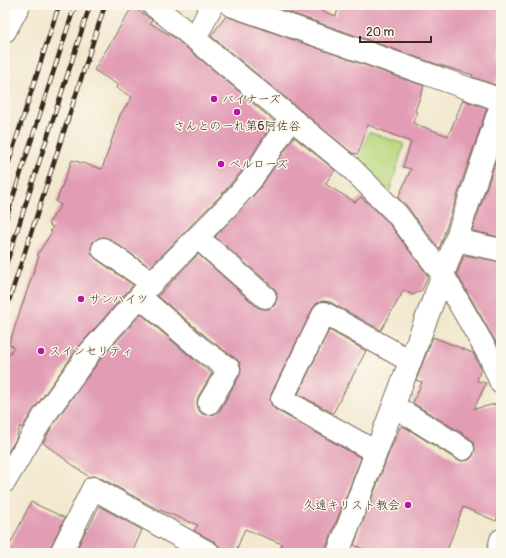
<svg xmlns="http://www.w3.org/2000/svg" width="506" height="558" font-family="Pangolin,'Klee One',sans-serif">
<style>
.green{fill:#b9d87f;stroke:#7a814e}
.building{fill:#e29db5}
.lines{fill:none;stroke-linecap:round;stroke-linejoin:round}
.minor-casing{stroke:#7b6c5c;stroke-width:24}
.minor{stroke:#fff;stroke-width:22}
.rail-casing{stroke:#3b2a1e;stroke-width:4.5}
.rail{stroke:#fbf7ec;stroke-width:3;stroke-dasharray:9;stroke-linecap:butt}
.poi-dot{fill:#b5179e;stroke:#fbf7ec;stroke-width:1.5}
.labels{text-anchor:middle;stroke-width:3;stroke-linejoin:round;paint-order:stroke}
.poi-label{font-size:12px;fill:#3b2a1e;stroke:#fbf7ec;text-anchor:start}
</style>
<rect width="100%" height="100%" fill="#fbf7ec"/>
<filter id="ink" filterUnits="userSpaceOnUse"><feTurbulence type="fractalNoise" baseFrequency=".025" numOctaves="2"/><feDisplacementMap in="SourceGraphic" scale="8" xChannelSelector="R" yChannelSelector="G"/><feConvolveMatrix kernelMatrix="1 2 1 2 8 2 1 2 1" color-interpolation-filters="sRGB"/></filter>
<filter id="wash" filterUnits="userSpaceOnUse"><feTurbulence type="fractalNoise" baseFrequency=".012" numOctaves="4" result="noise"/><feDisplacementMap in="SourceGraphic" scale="16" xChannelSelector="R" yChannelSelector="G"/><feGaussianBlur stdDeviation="0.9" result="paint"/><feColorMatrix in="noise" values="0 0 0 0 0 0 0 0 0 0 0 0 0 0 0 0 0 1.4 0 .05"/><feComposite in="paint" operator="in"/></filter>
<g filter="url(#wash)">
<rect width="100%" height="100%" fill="#f2e8cf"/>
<path class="green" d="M 369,132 L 404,144 L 389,193 L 358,162 Z"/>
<g id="blocks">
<path class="building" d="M 269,5 L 304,5 L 336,16 L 339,5 L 494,5 L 501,8 L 501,69 L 495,85 L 472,77 L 473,75 L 433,63 Z
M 132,7 L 145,15 L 152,20 L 150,23 L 175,38 L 274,121 L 241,172 L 221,195 L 150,267 L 110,239 L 104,237 L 98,238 L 93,242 L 91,248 L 92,254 L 96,259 L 133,285 L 80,345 L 34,409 L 22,428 L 20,426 L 16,439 L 5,457 L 5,361 L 14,347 L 9,344 L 39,256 L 37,255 L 52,232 L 50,231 L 53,227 L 48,224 L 61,205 L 56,202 L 72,160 L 102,169 L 120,115 L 132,97 L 116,88 L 118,85 L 94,70 Z
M 226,16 L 424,86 L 415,111 L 417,112 L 413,123 L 448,136 L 463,100 L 487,108 L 439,249 L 407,206 L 398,198 L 411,169 L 403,167 L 411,142 L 368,125 L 358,154 L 352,153 L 211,36 Z
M 294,137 L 335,170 L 325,184 L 355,202 L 361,197 L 368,203 L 388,222 L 428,276 L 422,290 L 413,295 L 404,290 L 381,330 L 330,302 L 323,301 L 317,303 L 313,308 L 271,394 L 270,400 L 272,406 L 276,410 L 361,458 L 324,553 L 278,553 L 282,544 L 245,529 L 235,553 L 221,553 L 220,547 L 215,542 L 194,531 L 198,525 L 157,509 L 99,477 L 93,476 L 89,477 L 43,443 L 54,423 L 100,360 L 141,314 L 193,359 L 212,373 L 198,397 L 197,403 L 198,409 L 202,414 L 209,415 L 215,414 L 220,410 L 240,375 L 241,369 L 240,363 L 236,359 L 209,339 L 158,296 L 198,254 L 257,307 L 262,309 L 269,309 L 275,305 L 277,299 L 277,293 L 274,288 L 215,237 L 260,188 Z
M 501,145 L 501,237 L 472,231 Z
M 464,255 L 501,262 L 501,351 L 457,274 Z
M 329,330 L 366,351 L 333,413 L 298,394 Z
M 433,337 L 473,353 L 481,368 L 477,381 L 486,383 L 474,409 L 496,404 L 501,417 L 501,508 L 496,521 L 463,507 L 446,553 L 372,553 L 354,545 L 391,448 L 400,427 L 402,427 L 403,426 L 457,460 L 462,461 L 469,460 L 473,456 L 475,450 L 474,443 L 470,438 L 413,403 L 422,382 L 416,380 Z
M 31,502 L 65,518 L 50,547 L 49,553 L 6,553 Z
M 99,506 L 142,530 L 132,553 L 75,553 L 87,528 L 88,529 Z"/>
</g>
</g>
<g filter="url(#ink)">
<use href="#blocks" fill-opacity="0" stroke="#7b6c5c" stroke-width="1"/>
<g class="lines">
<g class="minor-casing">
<path id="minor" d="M 153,5 L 178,25 L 349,166 L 397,214 L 443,275 L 490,357 L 501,383
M 231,5 L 501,100
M 5,31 L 19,5
M 195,39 L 212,5
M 197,237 L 265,297
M 456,240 L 501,250
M 103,249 L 152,283
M 140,297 L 201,349 L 229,369 L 209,403
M 394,406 L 463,449
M 376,452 L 282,399 L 324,313 L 410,361
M 5,481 L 44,416 L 90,352 L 152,283 L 230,204 L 251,180 L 291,118
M 61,553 L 93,488 L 209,553
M 338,553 L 456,240 L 501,105
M 498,553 L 501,540"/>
</g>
<use href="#minor" class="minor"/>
<g class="rail-casing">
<path id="rail" d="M 5,174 L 59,5
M 5,222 L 75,5
M 5,268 L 90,5
M 5,313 L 105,5"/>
</g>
<use href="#rail" class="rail"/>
</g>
</g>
<g class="poi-dot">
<circle cx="214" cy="99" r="4"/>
<circle cx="237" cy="112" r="4"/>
<circle cx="221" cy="164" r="4"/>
<circle cx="81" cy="299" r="4"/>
<circle cx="41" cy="351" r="4"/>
<circle cx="408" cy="505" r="4"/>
</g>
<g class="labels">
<g class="poi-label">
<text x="222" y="103">バイナーズ</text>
<text x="237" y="130" text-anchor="middle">さんとのーれ第6阿佐谷</text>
<text x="229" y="168">ベルローズ</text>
<text x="89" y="303">サンハイツ</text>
<text x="49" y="355">スインセリティ</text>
<text x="400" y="509" text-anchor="end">久遠キリスト教会</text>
</g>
</g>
<rect width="506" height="558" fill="none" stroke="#fbf7ec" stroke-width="20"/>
<path d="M360 36v6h71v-6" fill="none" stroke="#3b2a1e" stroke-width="2"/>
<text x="366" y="36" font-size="12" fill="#3b2a1e" stroke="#fbf7ec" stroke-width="3" paint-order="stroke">20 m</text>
</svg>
